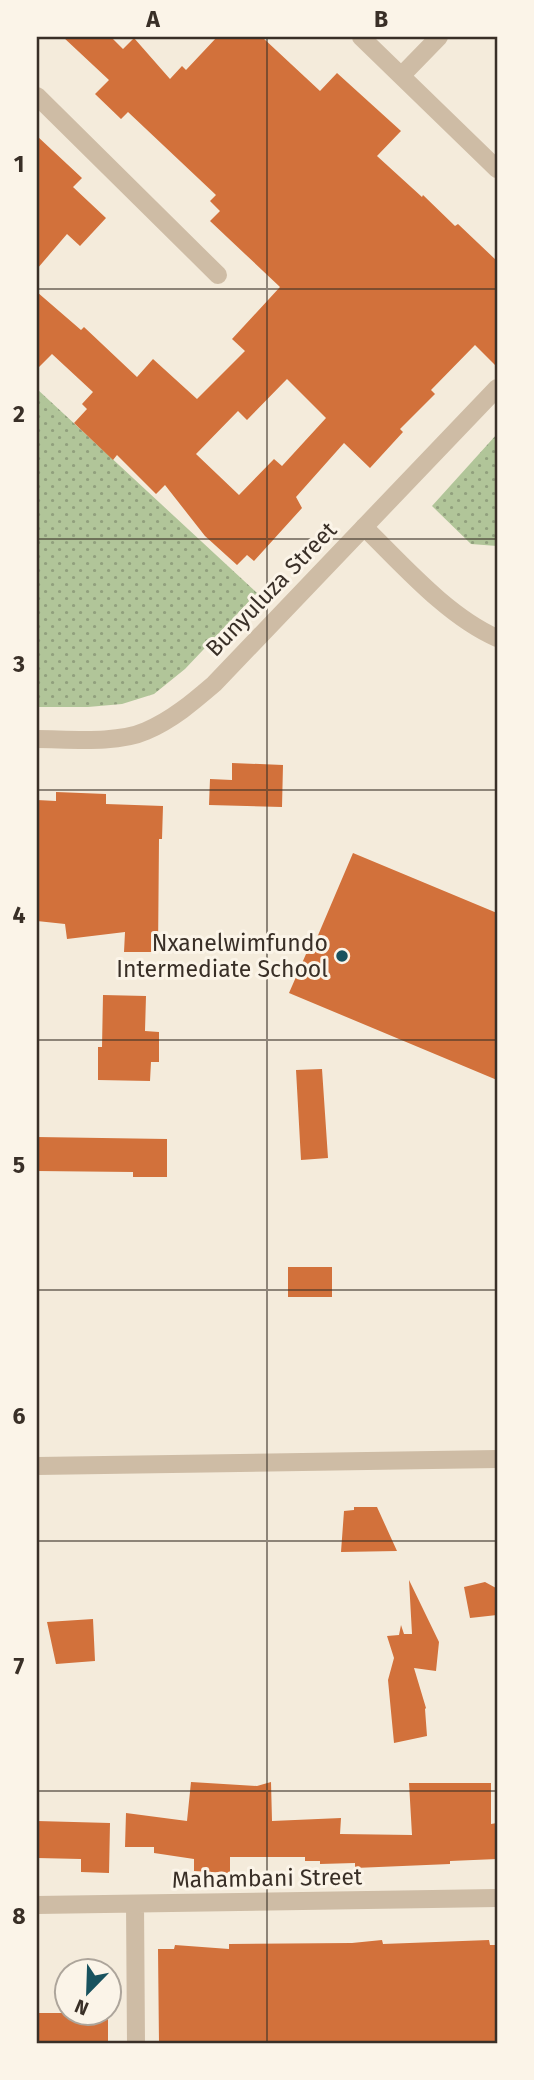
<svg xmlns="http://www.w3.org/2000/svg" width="534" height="2080" font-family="'Fira Sans',sans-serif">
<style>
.park{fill:url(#park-dots)}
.building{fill:#d2713b;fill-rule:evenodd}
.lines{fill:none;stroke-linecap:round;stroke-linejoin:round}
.lane{stroke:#cebca5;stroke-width:18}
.street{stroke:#cebca5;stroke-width:18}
.grid{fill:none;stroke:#392f27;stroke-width:2;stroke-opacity:0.55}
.poi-dot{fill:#18525e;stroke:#fbf4e8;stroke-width:2.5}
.labels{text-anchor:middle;stroke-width:6;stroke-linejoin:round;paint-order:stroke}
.street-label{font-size:23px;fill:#392f27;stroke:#fbf4e8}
.poi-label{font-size:23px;fill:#392f27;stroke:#fbf4e8;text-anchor:end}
.neatline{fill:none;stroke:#392f27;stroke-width:2.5}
.grid-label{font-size:23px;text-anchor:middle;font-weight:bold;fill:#392f27}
</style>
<defs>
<pattern id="park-dots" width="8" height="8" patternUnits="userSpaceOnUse" patternTransform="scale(1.75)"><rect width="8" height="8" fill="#b1c599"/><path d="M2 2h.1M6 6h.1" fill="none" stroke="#91a07d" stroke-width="1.8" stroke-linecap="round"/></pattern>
</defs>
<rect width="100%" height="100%" fill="#f4ebdb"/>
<path class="park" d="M 37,389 L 257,593 L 185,669 L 154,694 L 122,704 L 88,707 L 37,707 Z
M 497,434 L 497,546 L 471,544 L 432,506 Z"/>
<path class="building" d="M 63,37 L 111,37 L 123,49 L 134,38 L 170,79 L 182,66 L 186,70 L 217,37 L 262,37 L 320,91 L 337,73 L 401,131 L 377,156 L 422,197 L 423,195 L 455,226 L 458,224 L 497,261 L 497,367 L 475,345 L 431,390 L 435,394 L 400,429 L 403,432 L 370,468 L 344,443 L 296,497 L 302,508 L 254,561 L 247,555 L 237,565 L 205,536 L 165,485 L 156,494 L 117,455 L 113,460 L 74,423 L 87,409 L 82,404 L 93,392 L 52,354 L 37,369 L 37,292 L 81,330 L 84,327 L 137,377 L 153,359 L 197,399 L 245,351 L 232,339 L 280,287 L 210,221 L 220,211 L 210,201 L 216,195 L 128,112 L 121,119 L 95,94 L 109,80 ZM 287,379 L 326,418 L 282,466 L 274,459 L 239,495 L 196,454 L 238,411 L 247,420 Z
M 37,136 L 82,178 L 73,187 L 106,218 L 80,246 L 67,234 L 37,269 Z
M 232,763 L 283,765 L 282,807 L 209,805 L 210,779 L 232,780 Z
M 56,792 L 106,794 L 106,804 L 163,806 L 162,839 L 159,839 L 158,952 L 124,952 L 125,932 L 67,939 L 65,924 L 37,921 L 37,800 L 56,801 Z
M 353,853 L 497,913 L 497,1080 L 289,993 L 313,938 L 316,940 Z
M 103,995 L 146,996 L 145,1031 L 159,1032 L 159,1062 L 151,1062 L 150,1081 L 98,1080 L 98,1047 L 102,1047 Z
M 322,1069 L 328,1158 L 301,1160 L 296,1070 Z
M 37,1137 L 167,1139 L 167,1177 L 133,1177 L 133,1172 L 37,1171 Z
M 288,1267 L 332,1267 L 332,1297 L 288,1297 Z
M 354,1507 L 377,1507 L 397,1551 L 341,1552 L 344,1511 L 354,1510 Z
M 409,1580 L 439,1642 L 436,1671 L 414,1668 L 426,1708 L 425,1709 L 427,1736 L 394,1743 L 388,1680 L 394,1658 L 387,1636 L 399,1635 L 401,1625 L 404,1634 L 412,1634 Z
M 485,1582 L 496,1588 L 497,1615 L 470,1618 L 464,1587 Z
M 93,1619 L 95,1661 L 56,1664 L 47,1622 Z
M 191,1782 L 257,1786 L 271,1782 L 272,1821 L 341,1818 L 340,1834 L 412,1835 L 409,1783 L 491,1783 L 491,1824 L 497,1823 L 497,1859 L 450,1861 L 450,1864 L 355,1868 L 355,1863 L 320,1864 L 320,1861 L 305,1861 L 305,1857 L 230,1857 L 230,1873 L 194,1871 L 194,1859 L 154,1853 L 154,1847 L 125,1847 L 126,1813 L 187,1821 Z
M 37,1821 L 110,1823 L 109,1873 L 81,1872 L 81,1859 L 37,1858 Z
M 382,1940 L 383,1944 L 489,1940 L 490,1945 L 497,1945 L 497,2043 L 159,2043 L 158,1949 L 174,1949 L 175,1945 L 229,1949 L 229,1944 L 352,1943 Z
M 37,2013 L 108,2013 L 108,2043 L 37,2043 Z"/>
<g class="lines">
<path class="lane" d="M 37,96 L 218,275
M 364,527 C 403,565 447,616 497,638
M 37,1466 L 497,1459"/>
<path class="street" d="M 361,37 L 497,169
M 402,75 L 439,37
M 37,739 C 69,739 117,744 146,731 C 172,720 193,702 214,684 L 497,388
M 135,1904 L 136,2043
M 37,1905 L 497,1898"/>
</g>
<path class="grid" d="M 267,37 L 267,2043M 37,289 L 497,289M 37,539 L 497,539M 37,790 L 497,790M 37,1040 L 497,1040M 37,1290 L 497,1290M 37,1541 L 497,1541M 37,1791 L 497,1791"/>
<circle class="poi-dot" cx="342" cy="956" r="7"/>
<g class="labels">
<g class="street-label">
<text transform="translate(271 589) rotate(-46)" y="8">Bunyuluza Street</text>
<text transform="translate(267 1878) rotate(-1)" y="8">Mahambani Street</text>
</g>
<g class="poi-label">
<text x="328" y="951">Nxanelwimfundo<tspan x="328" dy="26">Intermediate School</tspan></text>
</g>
</g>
<rect width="534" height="2080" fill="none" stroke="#fbf4e8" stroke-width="77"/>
<g transform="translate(88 1992) rotate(203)"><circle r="33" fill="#fbf4e8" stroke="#ada59b" stroke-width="2"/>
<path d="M0-5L12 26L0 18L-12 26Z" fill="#18525e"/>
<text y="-10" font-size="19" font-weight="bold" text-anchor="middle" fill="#392f27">N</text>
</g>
<rect x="38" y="38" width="458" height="2004" class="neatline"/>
<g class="grid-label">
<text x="153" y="27">A</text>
<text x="381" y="27">B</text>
<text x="19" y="172">1</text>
<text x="19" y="422">2</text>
<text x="19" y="672">3</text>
<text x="19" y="923">4</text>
<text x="19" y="1173">5</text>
<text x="19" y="1424">6</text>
<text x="19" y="1674">7</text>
<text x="19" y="1924">8</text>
</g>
</svg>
